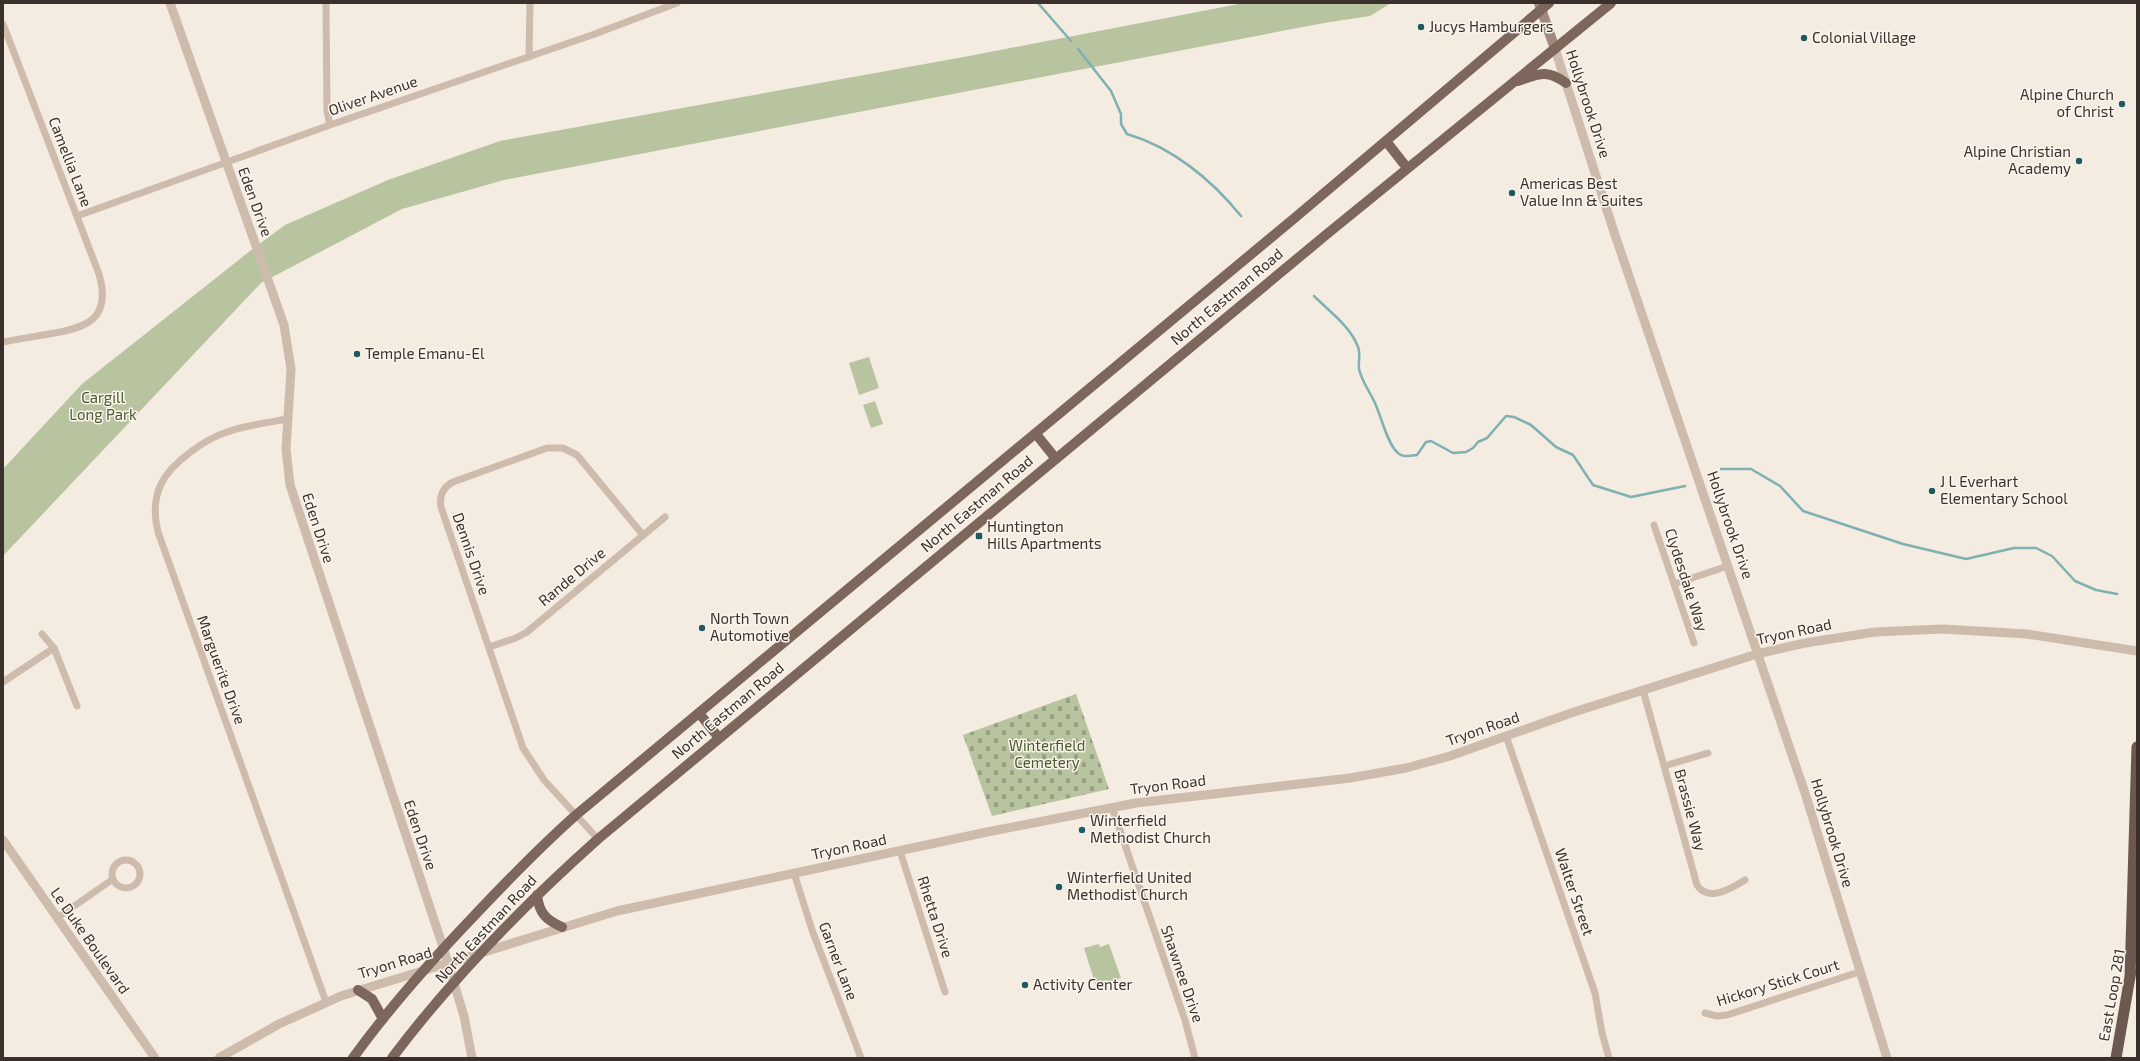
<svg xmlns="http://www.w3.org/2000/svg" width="2140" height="1061" font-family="'Exo 2',sans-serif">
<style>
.green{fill:#b8c4a0}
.cemetery{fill:url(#cemetery-stones)}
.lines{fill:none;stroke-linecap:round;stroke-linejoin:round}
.stream{stroke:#7fb0b2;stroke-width:2.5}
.minor{stroke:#cdbbac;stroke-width:7}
.tertiary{stroke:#cdbbac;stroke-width:9}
.secondary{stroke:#a18a7d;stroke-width:10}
.primary{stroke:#7d675c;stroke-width:10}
.trunk{stroke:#6c584f;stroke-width:11}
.poi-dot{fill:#1f5a5e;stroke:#fbf5ee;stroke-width:1.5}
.labels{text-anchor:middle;stroke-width:3;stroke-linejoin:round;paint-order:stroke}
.poi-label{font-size:15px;fill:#3b302b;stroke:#fbf5ee;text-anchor:start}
.street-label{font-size:15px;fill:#3b302b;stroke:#fbf5ee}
.park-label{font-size:15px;fill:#4a5a2e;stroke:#fbf5ee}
</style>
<defs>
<pattern id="cemetery-stones" width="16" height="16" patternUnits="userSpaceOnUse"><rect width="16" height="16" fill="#b8c4a0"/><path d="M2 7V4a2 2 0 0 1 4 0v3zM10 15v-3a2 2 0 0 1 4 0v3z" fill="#97a083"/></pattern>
</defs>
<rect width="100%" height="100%" fill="#f4ebe1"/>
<path class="green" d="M 1244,3 L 1391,3 L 1370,16 L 1324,23 L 504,180 L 402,209 L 261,283 L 3,556 L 3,469 L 82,384 L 250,251 L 285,225 L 388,180 L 500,141 L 969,56 Z
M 869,357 L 879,388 L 859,395 L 849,363 Z
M 875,401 L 883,424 L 871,428 L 863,405 Z
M 1099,944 L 1100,947 L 1109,944 L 1121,978 L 1096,986 L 1084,948 Z"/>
<path class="cemetery" d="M 1076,694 L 1109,789 L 992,816 L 963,735 Z"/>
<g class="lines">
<path class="stream" d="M 1038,3 L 1071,41
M 1078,49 L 1111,91 L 1121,114 L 1121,124 L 1127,134 C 1172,147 1212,180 1241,216
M 1314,296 C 1329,311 1351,327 1358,347 C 1361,354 1358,362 1359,369 C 1362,383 1372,394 1377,408 C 1382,420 1388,444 1397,452 C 1402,458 1410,456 1417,455 L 1426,442 L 1431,441 L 1453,453 L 1466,452 L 1473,448 L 1478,442 L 1487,438 L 1506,416 L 1514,417 L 1531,425 L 1556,447 L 1573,455 L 1593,485 L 1631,497 L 1685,486
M 1721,469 L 1751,469 L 1780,486 L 1803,511 L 1903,544 L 1966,559 L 2014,548 L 2036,548 L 2052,556 L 2075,581 L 2096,590 L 2117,594"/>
<path class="minor" d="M 326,3 L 327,111 L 330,125
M 3,24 L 99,274 C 112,319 87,328 49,334 C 33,337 18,339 3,342
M 529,57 L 530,3
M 77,216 L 330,125 L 592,35 L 677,3
M 287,419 C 267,423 246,425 227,432 C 205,439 171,463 161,484 C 154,499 154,516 158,532 L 326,1002
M 1654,525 L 1694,643
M 1674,584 L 1728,566
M 42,634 L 54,648
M 489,647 L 516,638 L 527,632 L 665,517
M 3,682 L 54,648 L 77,706
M 1643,690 L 1697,885 C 1708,903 1732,888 1745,880
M 1506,736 L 1595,993 L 1602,1033 L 1609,1058
M 1664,766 L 1708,753
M 1112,807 L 1185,1020 L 1195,1058
M 598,839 L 544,780 L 523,748 L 441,507 C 439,496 443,487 453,482 L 547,448 L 563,448 L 577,455 L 643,535
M 900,851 L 945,992
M112 874a14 14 0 1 1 28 0a14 14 0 1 1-28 0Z
M 794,873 L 812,930 L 861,1058
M 57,918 L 113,879
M 1705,1013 L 1717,1016 L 1727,1015 L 1859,972"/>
<path class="tertiary" d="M 170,3 L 284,325 L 291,369 L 286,449 L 290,485 L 443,947 L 464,1016 L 472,1058
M 1555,49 L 1614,232 L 1805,793 L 1887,1058
M 3,840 L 155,1058
M 219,1058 L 279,1024 L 341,996 L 617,911 L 987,832 L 1136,803 L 1350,778 L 1406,768 L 1450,756 L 1574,712 L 1757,654 L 1805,643 L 1875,632 L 1943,629 L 2027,634 L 2137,651"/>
<path class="secondary" d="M 1539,3 L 1555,49"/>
<path class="primary" d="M 1518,81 C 1539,74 1546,69 1566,83
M 1386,141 L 1407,168
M 1036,434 L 1056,459
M 699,713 L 719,738
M 537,895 C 539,913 546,920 562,927
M 358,990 L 372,999 L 383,1019
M 353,1058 C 389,1008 430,962 473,917 C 506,882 540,847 576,815 L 1297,216 L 1549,3
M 392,1058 C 452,978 523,906 598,839 L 1327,234 L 1611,3"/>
<path class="trunk" d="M 2130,978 L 2137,747
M 2116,1058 L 2131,971"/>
</g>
<g class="poi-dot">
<circle cx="1421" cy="27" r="4"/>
<circle cx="1804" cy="38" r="4"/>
<circle cx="2122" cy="104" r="4"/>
<circle cx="2079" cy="161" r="4"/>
<circle cx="1512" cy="193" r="4"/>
<circle cx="357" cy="354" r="4"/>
<circle cx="1932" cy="491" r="4"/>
<rect x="975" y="532" width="8" height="8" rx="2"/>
<circle cx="702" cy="628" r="4"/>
<circle cx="1082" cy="830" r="4"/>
<circle cx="1059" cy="887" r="4"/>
<circle cx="1025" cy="985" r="4"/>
</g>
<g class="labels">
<g class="poi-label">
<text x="1429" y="32">Jucys Hamburgers</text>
<text x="1812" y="43">Colonial Village</text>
<text x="2114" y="100" text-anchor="end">Alpine Church<tspan x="2114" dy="17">of Christ</tspan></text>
<text x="2071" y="157" text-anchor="end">Alpine Christian<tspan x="2071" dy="17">Academy</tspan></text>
<text x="1520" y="189">Americas Best<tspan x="1520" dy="17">Value Inn &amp; Suites</tspan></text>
<text x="365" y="359">Temple Emanu-El</text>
<text x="1940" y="487">J L Everhart<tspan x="1940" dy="17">Elementary School</tspan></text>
<text x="987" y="532">Huntington<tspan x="987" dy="17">Hills Apartments</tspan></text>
<text x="710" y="624">North Town<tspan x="710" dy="17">Automotive</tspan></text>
<text x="1090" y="826">Winterfield<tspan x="1090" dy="17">Methodist Church</tspan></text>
<text x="1067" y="883">Winterfield United<tspan x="1067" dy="17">Methodist Church</tspan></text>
<text x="1033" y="990">Activity Center</text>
</g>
<g class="street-label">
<text transform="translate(373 96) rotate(-19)" y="5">Oliver Avenue</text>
<text transform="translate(1588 104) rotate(72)" y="5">Hollybrook Drive</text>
<text transform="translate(70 162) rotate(69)" y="5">Camellia Lane</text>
<text transform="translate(255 202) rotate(70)" y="5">Eden Drive</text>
<text transform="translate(1227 297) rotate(-40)" y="5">North Eastman Road</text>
<text transform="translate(977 504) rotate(-40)" y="5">North Eastman Road</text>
<text transform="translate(1730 525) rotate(71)" y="5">Hollybrook Drive</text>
<text transform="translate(318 528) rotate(72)" y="5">Eden Drive</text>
<text transform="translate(471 554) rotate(71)" y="5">Dennis Drive</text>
<text transform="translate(572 577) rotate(-40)" y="5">Rande Drive</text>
<text transform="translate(1686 580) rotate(72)" y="5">Clydesdale Way</text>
<text transform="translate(1794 632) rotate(-12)" y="5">Tryon Road</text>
<text transform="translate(221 670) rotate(70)" y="5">Marguerite Drive</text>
<text transform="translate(728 711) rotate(-40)" y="5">North Eastman Road</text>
<text transform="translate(1483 729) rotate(-19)" y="5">Tryon Road</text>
<text transform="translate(1168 785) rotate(-7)" y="5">Tryon Road</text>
<text transform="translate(1690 810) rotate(75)" y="5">Brassie Way</text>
<text transform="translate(1832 833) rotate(73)" y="5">Hollybrook Drive</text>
<text transform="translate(420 835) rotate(71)" y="5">Eden Drive</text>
<text transform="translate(849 847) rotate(-12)" y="5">Tryon Road</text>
<text transform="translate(1574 892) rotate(71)" y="5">Walter Street</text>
<text transform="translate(935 917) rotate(72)" y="5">Rhetta Drive</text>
<text transform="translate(486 929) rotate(-47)" y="5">North Eastman Road</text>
<text transform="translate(90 941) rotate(55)" y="5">Le Duke Boulevard</text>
<text transform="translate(838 961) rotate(69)" y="5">Garner Lane</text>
<text transform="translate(395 963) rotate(-17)" y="5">Tryon Road</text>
<text transform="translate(1182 974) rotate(71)" y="5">Shawnee Drive</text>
<text transform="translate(1778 983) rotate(-17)" y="5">Hickory Stick Court</text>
<text transform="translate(2112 995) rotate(-80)" y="5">East Loop 281</text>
</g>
<g class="park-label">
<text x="103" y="403">Cargill<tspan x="103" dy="17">Long Park</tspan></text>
<text x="1047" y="751">Winterfield<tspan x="1047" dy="17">Cemetery</tspan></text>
</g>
</g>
<rect width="2140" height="1061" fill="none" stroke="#3b302b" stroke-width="8"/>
</svg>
